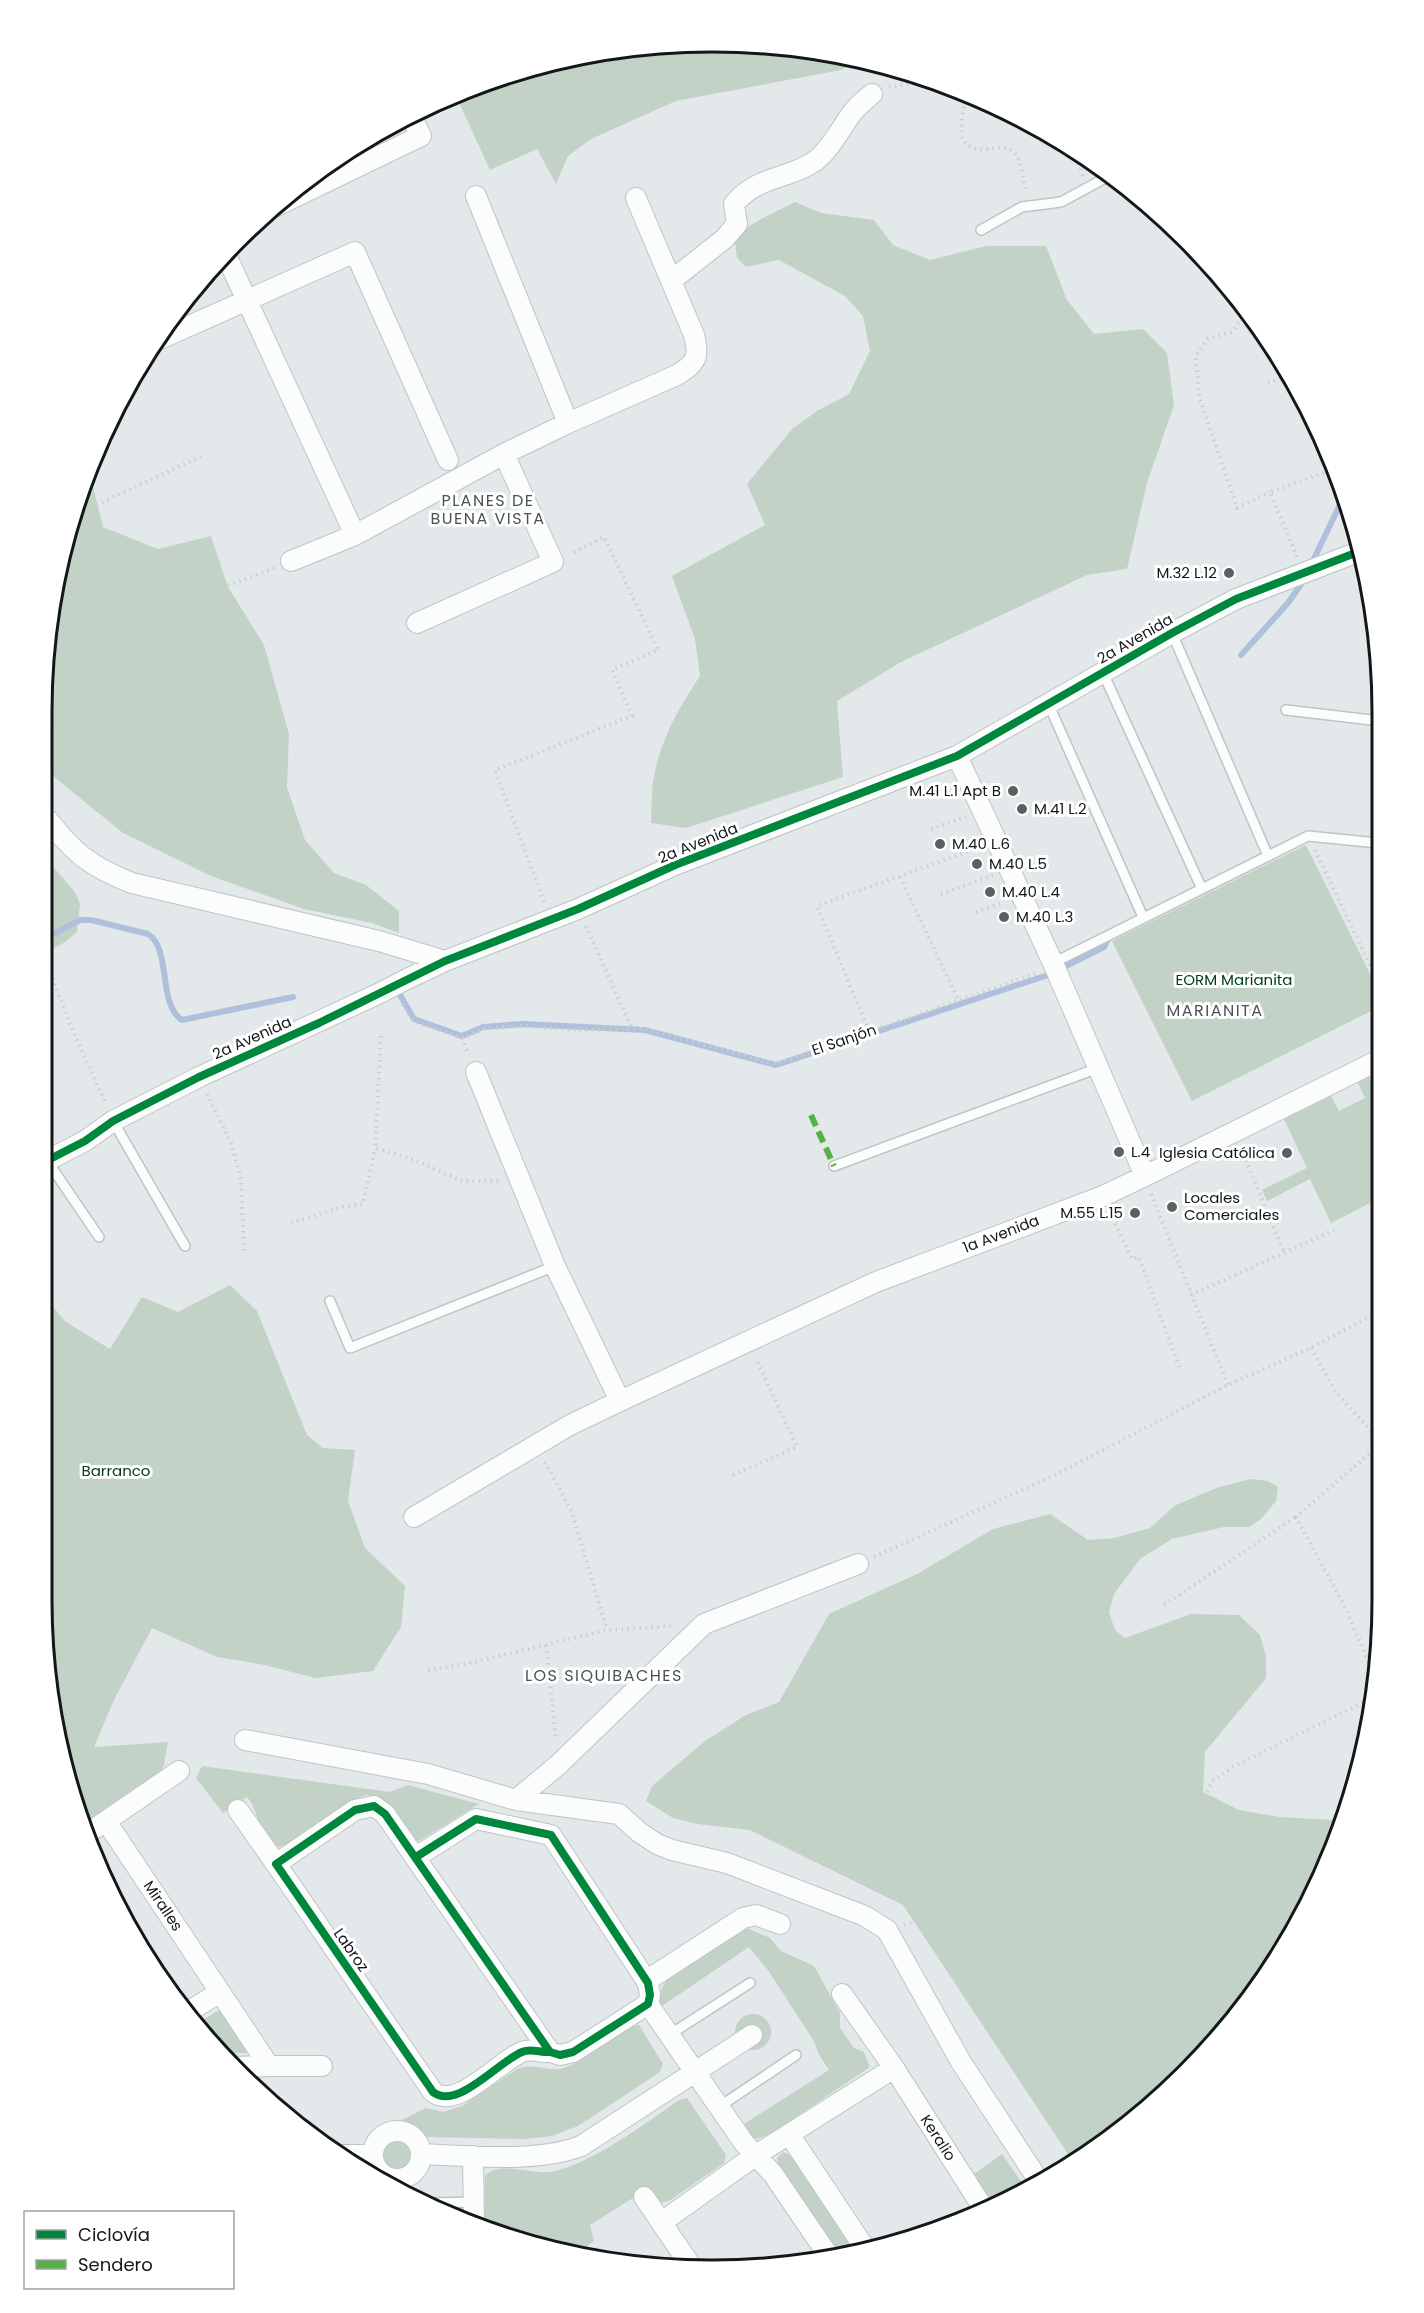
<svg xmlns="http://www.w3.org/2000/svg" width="1424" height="2313" font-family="Poppins,sans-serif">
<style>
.green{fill:#c2d2c6}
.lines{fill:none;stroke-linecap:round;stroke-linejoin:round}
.stream{stroke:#aec0dc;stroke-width:6}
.service-casing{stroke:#bfc4c4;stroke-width:12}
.minor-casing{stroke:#bfc4c4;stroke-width:22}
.path{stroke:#cccece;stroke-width:4;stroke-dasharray:1.5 4.5;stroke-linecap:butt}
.service{stroke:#fbfcfc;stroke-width:9}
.minor{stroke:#fbfcfc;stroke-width:20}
.minor-bridge-casing{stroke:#bfc4c4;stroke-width:22;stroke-linecap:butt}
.minor-bridge{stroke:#fbfcfc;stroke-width:20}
.quiet{stroke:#55b145;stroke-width:6;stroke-dasharray:12 6;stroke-linecap:butt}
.cycleway-casing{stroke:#fff;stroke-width:11}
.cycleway{stroke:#00873e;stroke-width:8}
.poi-dot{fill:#5c6061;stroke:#fff;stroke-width:2}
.labels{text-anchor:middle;stroke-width:6;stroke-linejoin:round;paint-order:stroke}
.poi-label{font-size:15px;fill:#131717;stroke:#fff;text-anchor:start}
.street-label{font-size:15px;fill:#131717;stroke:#fff}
.park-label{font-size:15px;fill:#014015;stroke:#fff}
.neighbourhood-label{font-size:16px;letter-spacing:1.5px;fill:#4a5354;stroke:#fff}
.rim{fill:none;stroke:#131717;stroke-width:3}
</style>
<rect width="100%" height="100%" fill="#e3e9ea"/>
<path class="green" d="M 755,43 L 858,60 L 841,70 L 676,101 L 591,139 L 568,156 L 556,184 L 537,149 L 490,170 L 456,96 L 496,78 L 624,48 Z
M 795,202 L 821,213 L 874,220 L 893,245 L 930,260 L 986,246 L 1046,246 L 1067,300 L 1094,334 L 1143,329 L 1167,353 L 1174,405 L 1147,483 L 1127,569 L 1087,575 L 901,662 L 837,701 L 843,777 L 686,828 L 651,823 C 652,808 651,791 654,776 C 661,739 679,707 700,676 L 695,639 L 672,576 L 765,525 L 747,484 L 792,429 L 817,411 L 849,394 L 870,351 L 863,316 L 845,296 L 779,260 L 746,267 L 737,258 L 734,235 L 765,217 Z
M 89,471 L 103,527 L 158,549 L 211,536 L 228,587 L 264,645 L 289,734 L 287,787 L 305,840 L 334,873 L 366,885 L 399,911 L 399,933 L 372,923 L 304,909 L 211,876 L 123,833 L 48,772 L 48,625 Z
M 1306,845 L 1379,992 L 1379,1007 L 1192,1101 L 1112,941 Z
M 48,861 L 75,892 L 80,904 L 77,932 L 65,942 L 48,952 Z
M 1367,1072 L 1379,1100 L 1378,1199 L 1331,1223 L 1310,1179 L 1267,1201 L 1262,1190 L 1307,1168 L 1282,1115 L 1329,1092 L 1339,1111 L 1365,1098 L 1356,1078 Z
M 230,1285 L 257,1311 L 307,1435 L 323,1448 L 355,1450 L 348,1501 L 365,1548 L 405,1586 L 401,1627 L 373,1671 L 315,1678 L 265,1665 L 217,1657 L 152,1628 L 114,1700 L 94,1747 L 168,1742 L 163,1769 L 81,1825 L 48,1689 L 48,1301 L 66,1322 L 110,1349 L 142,1297 L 178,1312 Z
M 1250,1479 L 1268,1481 L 1278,1487 L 1276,1501 L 1261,1519 L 1249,1527 L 1224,1527 L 1172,1539 L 1140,1559 L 1114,1594 L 1109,1612 L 1115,1630 L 1125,1638 L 1191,1614 L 1239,1615 L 1260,1635 L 1266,1656 L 1266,1678 L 1205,1752 L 1203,1792 L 1239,1810 L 1280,1817 L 1332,1820 L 1347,1796 L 1331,1857 L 1244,2009 L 1186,2075 L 1085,2158 L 1074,2163 L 903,1905 L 750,1830 L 697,1824 L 673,1818 L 646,1801 L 652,1786 L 705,1741 L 746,1715 L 779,1702 L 829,1614 L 917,1574 L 993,1529 L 1050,1514 L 1088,1540 L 1114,1538 L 1150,1528 L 1174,1506 L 1216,1488 Z
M 202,1766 L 390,1792 L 408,1785 L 479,1804 L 419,1841 L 415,1840 L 385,1801 L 367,1795 L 353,1800 L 288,1844 L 279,1847 C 256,1836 260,1811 247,1797 L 223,1813 L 196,1778 Z
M 747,1928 L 770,1938 L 781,1951 L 814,1966 L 840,2013 L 840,2028 L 854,2048 L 864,2052 L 870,2067 L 781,2127 C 763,2138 753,2145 736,2129 L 829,2070 L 818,2053 L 815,2043 L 768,1970 L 749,1947 L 659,2008 C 658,1996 661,1988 668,1978 Z
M 221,2009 L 250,2053 L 220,2053 L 195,2025 Z
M735 2032a18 18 0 1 1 36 0a18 18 0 1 1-36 0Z
M 639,2025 L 663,2064 L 660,2072 L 578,2126 L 552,2136 L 526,2139 L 426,2137 L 406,2125 L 396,2123 L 426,2108 L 443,2112 L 462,2106 L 519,2068 C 534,2063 546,2071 561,2069 C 576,2066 616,2035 631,2026 Z
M 687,2098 L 726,2155 L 724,2163 L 669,2201 L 659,2203 L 649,2188 L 590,2225 L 594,2241 L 574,2256 L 546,2249 L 539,2240 L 530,2234 L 497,2236 L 485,2230 L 485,2176 C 499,2160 532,2175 551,2172 C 591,2164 645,2124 679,2100 Z
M379 2154a18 18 0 1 1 36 0a18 18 0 1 1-36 0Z
M 783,2152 L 790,2155 L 855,2252 L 838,2256 L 778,2166 L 777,2158 Z
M 1002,2154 L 1025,2187 L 982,2209 L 964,2181 Z"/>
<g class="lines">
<path class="stream" d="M 1311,565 L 1345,494
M 1241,655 L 1288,603 L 1304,580
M 48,937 L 80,920 L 91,920 L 148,934 C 172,949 157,1004 182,1020 L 293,997
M 396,988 L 414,1019 L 462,1036 L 483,1027 L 523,1024 L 645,1030 L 776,1065 L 1048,975 L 1104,947 L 1108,939"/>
<g class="service-casing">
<path id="service" d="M 981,230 L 1022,207 L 1061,202 L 1111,175
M 1172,633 L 1268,856
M 1103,673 L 1202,889
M 1048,703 L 1143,917
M 1286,710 L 1380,721
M 1053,963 L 1308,836 L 1378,843 L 1380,837
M 113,1121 L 185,1246
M 48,1162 L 99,1237
M 834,1166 L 1098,1068
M 330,1301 L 350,1348 L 555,1266
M 669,2035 L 750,1983
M 719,2107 L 796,2055
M 430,2203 L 474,2202"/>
</g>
<g class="minor-casing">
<path id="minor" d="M 476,196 L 568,423
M 270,209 L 421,136 L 411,116
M 226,255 L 355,535
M 672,280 L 724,239 L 737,224 L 734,204 C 758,175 788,180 815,161 C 829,151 842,127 852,113 C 857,106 865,100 872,94
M 160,339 L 355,252 L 448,460
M 291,561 L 355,535 L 504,454 L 568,423 L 677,375 C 696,363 700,358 694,335 L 636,198
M 417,623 L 553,562 L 504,454
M 957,756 L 1053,963 L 1145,1176
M 48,820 C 75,854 91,867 132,883 L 379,941 L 445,961
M 407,979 L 445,961 L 578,909 L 675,865 L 957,756 L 1172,633 L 1236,599 L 1358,552
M 476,1072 L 555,1266 L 620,1401
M 48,1160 L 85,1141 L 113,1121 L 199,1077 L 382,992
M 414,1517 L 570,1425 L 620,1401 L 876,1282 L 1103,1196 L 1145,1176 L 1379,1060
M 245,1740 L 428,1774 L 516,1800 L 619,1814 L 639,1832 L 657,1844 L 672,1850 L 727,1863 L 865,1916 L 887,1930 L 961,2062 L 1039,2181
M 516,1800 L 558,1765 L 704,1624 L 858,1564
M 238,1810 L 276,1864
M 106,1821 L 179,1771
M 85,1835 L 106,1821 L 220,1992
M 416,1857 L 476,1819 L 551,1835 L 648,1983 L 650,1995 L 648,2004 L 573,2052 L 560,2055 L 550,2052 L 385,1814 L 374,1806 L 355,1810 L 276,1864 L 433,2092 C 457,2111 499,2061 522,2052 C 531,2048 541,2053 550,2052
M 646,1981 L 743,1918 L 756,1915 L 780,1924
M 842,1994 L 894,2068 L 983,2208
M 648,2004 L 744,2143 L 773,2174 L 830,2258
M 185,2014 L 220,1992 L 269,2066 L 231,2067
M 269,2066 L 322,2066
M373 2155a24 24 0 1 1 48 0a24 24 0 1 1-48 0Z
M 789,2134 L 866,2250
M 421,2154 C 469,2156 537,2163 581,2146 L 752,2035
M 336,2155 L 373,2155
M 473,2156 L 474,2224
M 644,2197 L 693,2269
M 662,2222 L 756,2155 L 894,2068"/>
</g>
<path class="path" d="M 889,87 L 929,81
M 966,95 C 963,119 949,152 988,149 C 996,148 1004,146 1011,150 C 1022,157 1024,182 1026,193
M 1074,152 L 1083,176
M 1241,306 L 1243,315 L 1232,332 L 1207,339 L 1196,356 L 1199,396 L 1237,508 L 1270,492
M 1268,383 L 1291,375
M 79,509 L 96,505 L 202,456
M 1297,557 L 1270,492 L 1334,469
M 48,652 L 82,642 L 135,620 L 275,568
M 931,829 L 966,817
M 1315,850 L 1379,984
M 900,877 L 959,1001
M 941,894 L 993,875
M 544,902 L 495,770 L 632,716 L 612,670 L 658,650 L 604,537 L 570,554
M 976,912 L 1004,902
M 586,926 L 632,1029
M 48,967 L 69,1022 L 106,1104
M 402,1004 L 414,1022 L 462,1038 L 485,1029 L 522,1026 L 578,1030 L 645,1029 L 776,1064 L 1037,973
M 869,1031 L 817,906 L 980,847
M 381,1036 L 375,1148 L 415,1160 L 462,1181 L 500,1181
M 462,1038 L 469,1055
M 207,1094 L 231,1143 L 241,1179 L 244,1254
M 1241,1149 L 1284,1252
M 1151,1194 L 1228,1385
M 1110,1213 L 1132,1259 L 1139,1257 L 1180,1369
M 291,1223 L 342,1207 L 363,1204 L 375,1148
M 1191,1295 L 1334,1230
M 1311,1348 L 1336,1392 L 1377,1438
M 545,1462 L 571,1510 L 607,1630
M 733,1475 L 797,1447 L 756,1359
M 874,1557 L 1055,1475 L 1228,1385 L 1311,1348 L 1378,1312
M 1164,1605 L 1296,1517
M 546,1645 L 556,1740
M 428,1670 L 466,1664 L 607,1630 L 674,1626
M 1376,1679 L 1346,1609 L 1296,1517 L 1377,1447
M317 1799a11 11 0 1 1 22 0a11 11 0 1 1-22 0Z
M269 1828a11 11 0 1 1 22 0a11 11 0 1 1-22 0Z
M 305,1820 C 304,1809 299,1801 311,1796 L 317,1798
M 904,1925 L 922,1920 L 956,1918 L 976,1912 L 1000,1895 L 1046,1872 L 1077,1861 L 1153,1842 L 1179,1830 L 1194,1813 L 1213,1781 L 1233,1767 L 1374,1697
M 538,2068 L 539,2091
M 550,2091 L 551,2117 L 530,2117 L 529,2092 Z
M 613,2165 L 621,2177 L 605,2187 L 598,2174 Z
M568 2181a10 10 0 1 1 20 0a10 10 0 1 1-20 0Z
M973 2183a10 10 0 1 1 20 0a10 10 0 1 1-20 0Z
M 613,2182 L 622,2194 L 627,2195
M 587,2183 L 603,2182"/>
<use href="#service" class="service"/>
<use href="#minor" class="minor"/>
<g class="minor-bridge-casing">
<path id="minor-bridge" d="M 382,992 L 407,979"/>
</g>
<use href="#minor-bridge" class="minor-bridge"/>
<path class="quiet" d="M 811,1115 L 834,1166"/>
<g class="cycleway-casing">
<path id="cycleway" d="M 48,1160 L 85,1141 L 113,1121 L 199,1077 L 319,1023 L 445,961 L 578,909 L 675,865 L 957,756 L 1172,633 L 1236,599 L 1358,552
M 416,1857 L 476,1819 L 551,1835 L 648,1983 L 650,1995 L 648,2004 L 573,2052 L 560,2055 L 550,2052 L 385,1814 L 374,1806 L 355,1810 L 276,1864 L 433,2092 C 457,2111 499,2061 522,2052 C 531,2048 541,2053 550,2052"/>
</g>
<use href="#cycleway" class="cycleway"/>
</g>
<g class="poi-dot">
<circle cx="1229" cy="573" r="6"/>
<circle cx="1013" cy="791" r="6"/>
<circle cx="1022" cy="809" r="6"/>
<circle cx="940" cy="844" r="6"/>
<circle cx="977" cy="864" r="6"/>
<circle cx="990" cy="892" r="6"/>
<circle cx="1004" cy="917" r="6"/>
<circle cx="1119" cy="1152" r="6"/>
<circle cx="1287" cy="1153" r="6"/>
<circle cx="1172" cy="1207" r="6"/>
<circle cx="1135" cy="1213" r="6"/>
</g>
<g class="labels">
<g class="poi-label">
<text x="1217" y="578" text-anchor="end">M.32 L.12</text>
<text x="1001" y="796" text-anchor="end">M.41 L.1 Apt B</text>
<text x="1034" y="814">M.41 L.2</text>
<text x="952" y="849">M.40 L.6</text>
<text x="989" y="869">M.40 L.5</text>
<text x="1002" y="897">M.40 L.4</text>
<text x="1016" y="922">M.40 L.3</text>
<text x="1131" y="1157">L.4</text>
<text x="1275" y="1158" text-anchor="end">Iglesia Católica</text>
<text x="1184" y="1203">Locales<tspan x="1184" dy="17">Comerciales</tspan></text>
<text x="1123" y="1218" text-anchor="end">M.55 L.15</text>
</g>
<g class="street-label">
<text transform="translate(1135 639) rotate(-30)" y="5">2a Avenida</text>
<text transform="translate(698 843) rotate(-22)" y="5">2a Avenida</text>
<text transform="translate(252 1038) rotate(-24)" y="5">2a Avenida</text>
<text transform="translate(844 1040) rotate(-19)" y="5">El Sanjón</text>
<text transform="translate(1001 1234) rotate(-21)" y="5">1a Avenida</text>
<text transform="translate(163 1906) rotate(56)" y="5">Miralles</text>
<text transform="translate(351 1950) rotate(55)" y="5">Labroz</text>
<text transform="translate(938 2138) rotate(57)" y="5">Keralio</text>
</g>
<g class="park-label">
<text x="1234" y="985">EORM Marianita</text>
<text x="116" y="1476">Barranco</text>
</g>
<g class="neighbourhood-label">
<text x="488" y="506">PLANES DE<tspan x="488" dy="18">BUENA VISTA</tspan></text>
<text x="1215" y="1016">MARIANITA</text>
<text x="604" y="1681">LOS SIQUIBACHES</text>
</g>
</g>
<path d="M0 0H1424V2313H0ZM712 52H712A660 660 0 0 1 1372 712V1600A660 660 0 0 1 712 2260H712A660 660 0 0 1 52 1600V712A660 660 0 0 1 712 52Z" fill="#fff" fill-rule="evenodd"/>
<path class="rim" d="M712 52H712A660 660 0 0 1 1372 712V1600A660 660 0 0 1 712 2260H712A660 660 0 0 1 52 1600V712A660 660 0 0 1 712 52Z"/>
<rect x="24" y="2211" width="210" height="78" fill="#ffffff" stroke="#a1a2a2" stroke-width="1.5"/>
<rect x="36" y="2230" width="30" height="9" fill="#00873e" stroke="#a1a2a2" stroke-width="1.5"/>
<text x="78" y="2241" font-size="18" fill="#131717">Ciclovía</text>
<rect x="36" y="2260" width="30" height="9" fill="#55b145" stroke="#a1a2a2" stroke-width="1.5"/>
<text x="78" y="2271" font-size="18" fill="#131717">Sendero</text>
</svg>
